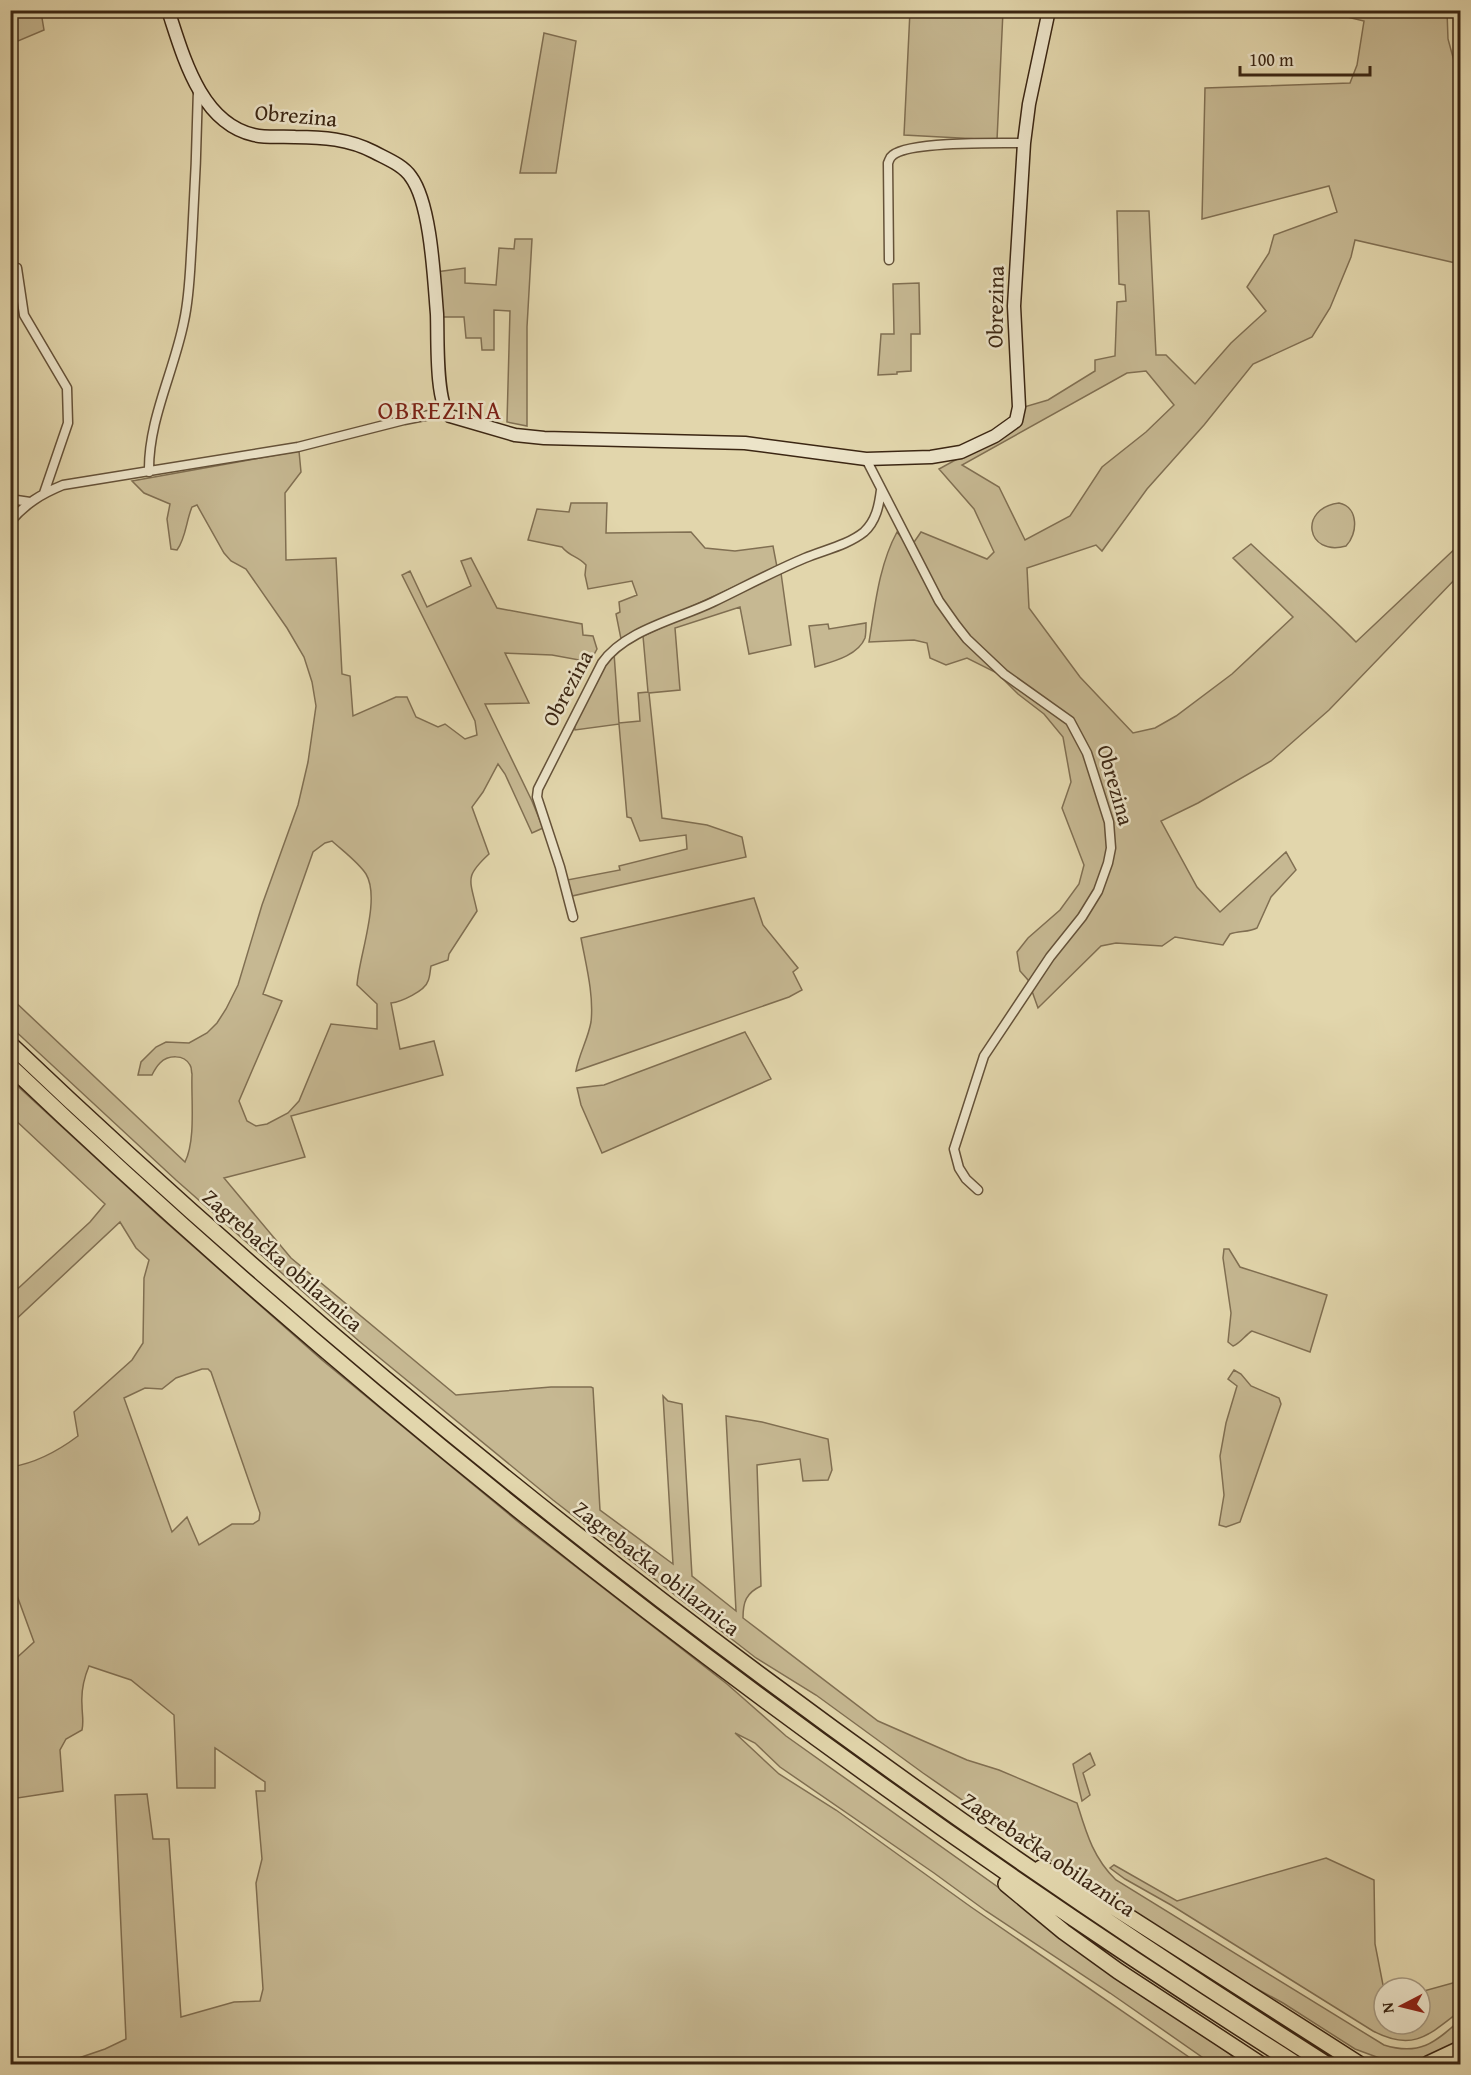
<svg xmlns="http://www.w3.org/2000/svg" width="1471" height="2075" font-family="'Gentium Book Plus',serif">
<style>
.green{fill:#c6b892;stroke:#806f52;stroke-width:1.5;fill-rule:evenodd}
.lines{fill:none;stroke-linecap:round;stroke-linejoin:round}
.street-casing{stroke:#655239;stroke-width:11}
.secondary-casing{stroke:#3b2613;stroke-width:15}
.highway-casing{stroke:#3b2613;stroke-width:18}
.street{stroke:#ece4c9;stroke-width:8}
.secondary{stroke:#ece4c9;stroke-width:12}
.highway{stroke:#e2d6ac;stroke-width:15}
.labels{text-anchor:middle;stroke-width:5;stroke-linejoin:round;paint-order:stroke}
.street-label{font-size:22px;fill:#3b2613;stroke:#ece4c9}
.quarter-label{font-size:26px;letter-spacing:1.5px;fill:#7a1f14;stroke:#ece4c9}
</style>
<rect width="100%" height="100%" fill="#e2d6ac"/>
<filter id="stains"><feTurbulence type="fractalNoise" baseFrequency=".00333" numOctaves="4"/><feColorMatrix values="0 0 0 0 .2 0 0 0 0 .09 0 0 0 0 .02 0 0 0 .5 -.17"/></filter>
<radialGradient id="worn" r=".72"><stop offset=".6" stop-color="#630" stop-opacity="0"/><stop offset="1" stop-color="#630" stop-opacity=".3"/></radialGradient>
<path class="green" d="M 10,11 L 11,10 L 71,11 L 64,17 L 49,14 L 42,18 L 44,30 L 11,44 Z
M 910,11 L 1003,11 L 997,140 L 904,135 Z
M 1322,11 L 1447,11 L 1448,39 L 1460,83 L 1460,264 L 1355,240 L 1351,257 L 1330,308 L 1312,337 L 1253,364 L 1204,425 L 1147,489 L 1102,551 L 1096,545 L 1027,568 L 1029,608 L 1080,677 L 1133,733 L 1155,728 L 1176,716 L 1232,674 L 1293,617 L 1233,558 L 1251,544 C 1286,577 1323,608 1356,642 L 1460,544 L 1460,574 L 1329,710 L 1271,761 L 1198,803 L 1161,821 L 1197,887 L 1220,912 L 1286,852 L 1296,870 L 1271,897 L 1257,928 C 1250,932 1239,931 1230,934 L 1223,945 L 1175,937 L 1162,946 L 1116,943 L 1101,946 L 1038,1008 L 1028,980 L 1020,971 L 1017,952 L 1028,938 L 1060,910 L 1079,884 L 1084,865 L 1062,808 L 1071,782 L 1063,737 L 1044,714 L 1018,694 L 997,673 L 967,658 L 946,665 L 930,658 L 927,643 L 914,640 L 869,642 C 875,606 879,565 897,532 L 910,548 L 921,532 L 987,559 L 994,552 L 974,509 L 939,469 L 1021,424 L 1024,407 L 1048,400 L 1095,371 L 1095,360 L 1115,356 L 1117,302 L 1126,301 L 1125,285 L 1119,284 L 1117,211 L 1149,211 L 1156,355 L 1166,355 L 1195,384 L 1231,343 L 1266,311 L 1247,287 L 1269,253 L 1274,235 L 1337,212 L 1329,186 L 1202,219 L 1205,88 L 1350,83 L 1357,65 L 1364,21 ZM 1146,371 L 1174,405 L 1146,432 L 1102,467 L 1070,516 L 1025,540 L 999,487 L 962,465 L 1127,373 Z
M 544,33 L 576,41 L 556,173 L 520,173 Z
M 515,239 L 532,239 L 527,327 L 527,426 L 507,422 L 510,311 L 494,310 L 494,350 L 482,350 L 481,338 L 466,338 L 464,317 L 441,317 L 436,272 L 465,268 L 465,283 L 496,285 L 499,248 L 514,249 Z
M 919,283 L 920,334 L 911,334 L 911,371 L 897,372 L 897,374 L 878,375 L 881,334 L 894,334 L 893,284 Z
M 299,451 L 301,472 L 285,493 L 286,560 L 336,558 L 342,674 L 350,676 L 353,716 L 396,697 L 407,697 L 416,717 L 438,727 L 445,724 L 465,739 L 477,735 L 475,721 L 402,575 L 410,571 L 427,607 L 471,586 L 461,561 L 471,558 L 497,608 L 582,624 L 583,635 L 593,636 L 597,649 L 590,662 L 552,655 L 505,653 L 529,703 L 485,704 L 532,801 L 543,828 L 532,833 L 505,774 L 498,764 L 483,792 L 472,807 L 489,854 C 464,877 470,879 477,911 L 449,954 L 448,960 L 431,966 C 430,971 430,977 428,981 C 425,991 401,1002 391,1003 L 400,1049 L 434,1041 L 443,1075 L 291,1116 L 305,1157 L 224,1178 L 291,1258 L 456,1395 L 551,1387 L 591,1387 L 593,1388 L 600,1510 L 673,1564 L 663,1396 L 668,1401 L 682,1404 L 692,1576 L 736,1611 L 726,1416 L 762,1422 L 828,1439 L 832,1470 L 828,1480 L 803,1481 L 800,1459 L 757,1465 L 761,1586 C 746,1593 743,1602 743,1618 L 878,1721 L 967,1760 L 999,1770 L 1077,1803 C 1086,1832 1093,1858 1116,1880 L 1384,2045 C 1419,2056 1435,2043 1460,2020 L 1460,2042 L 1425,2059 L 1405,2062 L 1382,2059 L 1355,2049 L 1283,2003 L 1219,1968 L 1039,1853 L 923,1773 L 816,1695 L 756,1658 L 553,1500 L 359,1341 L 176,1180 L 11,1027 L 10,997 L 185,1162 C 196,1140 191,1099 192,1074 C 191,1071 192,1068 190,1065 C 184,1054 168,1055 160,1063 C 157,1066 154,1071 152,1075 L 138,1075 L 141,1062 L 156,1047 L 166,1042 L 189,1043 L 207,1033 L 217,1023 L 226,1009 L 238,985 L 262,905 L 298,805 L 308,762 L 316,706 L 312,682 L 304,657 L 287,628 L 246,569 L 231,561 L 224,553 L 197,505 L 192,507 C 186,521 186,538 177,550 L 171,549 L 167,519 L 170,504 L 144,493 L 132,481 ZM 332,841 C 343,851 358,862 366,874 C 381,899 359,956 357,985 L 377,1004 L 377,1029 L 331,1024 L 299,1101 L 288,1113 L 267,1124 L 256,1126 L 247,1121 L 239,1101 L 282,1001 L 263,994 L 313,852 L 325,843 Z
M 571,503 L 607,503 L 606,533 L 691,532 L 705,548 L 735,551 L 773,546 L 777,567 L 621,639 L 616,614 L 620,612 L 619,602 L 637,595 L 632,581 L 588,589 L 585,575 L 586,565 C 578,556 570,557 562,547 L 528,540 L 537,509 L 569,512 Z
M 1339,503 C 1359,507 1358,534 1346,546 C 1306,557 1298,508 1339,503 Z
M 781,573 L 791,645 L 749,654 L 740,607 L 675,628 L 680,690 L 649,693 L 662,818 L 707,825 L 742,837 L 746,857 L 572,896 L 567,880 L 620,870 L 619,866 L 687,849 L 686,835 L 640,841 L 631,818 L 627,817 L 619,724 L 575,730 L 574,723 L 604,665 L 614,653 L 619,723 L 640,721 L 638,693 L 648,692 L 643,636 Z
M 866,623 C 866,627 866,634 865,638 C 858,656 831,662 815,667 L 809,626 L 828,624 L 829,629 Z
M 754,898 L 763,925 L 798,968 L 793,972 L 802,990 L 789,997 L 576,1071 C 579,1054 588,1039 591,1022 C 594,995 586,965 581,938 Z
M 745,1032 L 771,1079 L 602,1153 L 581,1105 L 577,1088 L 604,1085 Z
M 11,1080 L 160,1217 L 322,1360 L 522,1525 L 727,1684 L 786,1736 L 1176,2014 L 1243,2064 L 1212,2064 L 1110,1993 L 986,1911 L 934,1873 L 780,1767 L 755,1743 L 735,1733 L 779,1774 L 836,1810 L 971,1907 L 1199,2064 L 61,2064 L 105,2049 L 126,2039 L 115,1795 L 147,1794 L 153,1839 L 169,1839 L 181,2017 L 234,2002 L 260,2001 L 263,1989 L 256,1883 L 262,1859 L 256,1791 L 265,1791 L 265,1782 L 215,1748 L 215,1788 L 177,1788 L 174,1715 L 131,1680 L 89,1666 C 84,1678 81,1692 82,1705 C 82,1715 84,1721 82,1730 L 66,1739 L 60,1750 L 63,1791 L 11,1799 L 11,1663 L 34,1642 L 11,1579 L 11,1467 C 36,1463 58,1451 78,1436 L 74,1412 L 132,1360 L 143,1343 L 144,1278 L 149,1260 L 136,1248 L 120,1222 L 11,1324 L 11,1295 L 90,1222 L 105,1204 L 11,1116 ZM 202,1369 L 208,1369 L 211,1372 L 260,1513 L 259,1520 L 253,1524 L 232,1524 L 199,1545 L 187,1517 L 172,1532 L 124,1398 L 145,1388 L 162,1389 L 176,1378 Z
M 1224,1249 L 1229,1249 L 1240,1267 L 1327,1295 L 1310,1352 L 1252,1331 C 1245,1335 1241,1343 1233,1346 L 1228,1342 L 1231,1313 L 1223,1258 Z
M 1234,1370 L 1241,1374 L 1251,1386 L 1279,1398 L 1281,1404 L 1240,1522 L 1226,1527 L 1219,1525 L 1224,1495 L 1220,1456 L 1226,1423 L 1237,1386 L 1228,1379 Z
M 1090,1753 L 1095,1765 L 1083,1773 L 1090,1795 L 1082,1801 L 1073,1764 Z
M 1326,1858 L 1374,1880 L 1375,1944 L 1384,1990 L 1384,2024 L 1420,2024 L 1420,1992 L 1460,1981 L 1460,2011 C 1429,2035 1413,2052 1373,2031 L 1171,1905 L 1125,1879 L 1110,1868 L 1114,1865 L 1177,1901 Z"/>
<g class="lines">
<g class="street-casing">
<path id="street" d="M 889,260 L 888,163 C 890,159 889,158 893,155 C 910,141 998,143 1024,143
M 17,268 L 24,315 L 67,388 L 68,423 L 44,493
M 866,459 L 939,601 L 956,625 L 967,639 L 1004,674 L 1070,721 L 1087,753 L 1109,822 L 1111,848 L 1108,863 L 1098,891 L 1082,917 L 1050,957 L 984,1056 L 954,1149 L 959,1168 L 966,1179 L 978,1190
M 149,472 C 148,420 174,372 184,321 C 190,294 190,267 192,239 C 195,189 197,139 198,89
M 10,499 L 30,502
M 10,522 C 25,504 41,494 63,485 L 298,447 L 404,420 L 445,412
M 573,917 L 560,867 L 537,797 L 538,789 L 602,663 C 625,630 678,619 713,602 C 744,587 774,571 805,558 C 824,550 848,545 864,532 C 876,521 879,506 881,490"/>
</g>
<g class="secondary-casing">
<path id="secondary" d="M 168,10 C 183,55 200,123 254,135 C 267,138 282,136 295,137 C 323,137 349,139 374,152 C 387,159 403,165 411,177 C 431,204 434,279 437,314 C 438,335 435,403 450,416 L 515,435 L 544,438 L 745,443 L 866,459 L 931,457 L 961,452 L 995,436 L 1016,421 L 1019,407 L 1014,306 L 1024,143 L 1029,104 L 1049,10"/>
</g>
<g class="highway-casing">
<path id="highway" d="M 10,1044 C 413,1428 857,1766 1326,2064
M 10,1066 C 404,1441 838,1774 1296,2064
M 1041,1868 L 1079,1885 L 1359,2064
M 1006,1884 L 1064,1932 L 1118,1971 L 1260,2064
M 1428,2064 L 1460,2049"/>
</g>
<use href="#street" class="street"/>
<use href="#secondary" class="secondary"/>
<use href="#highway" class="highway"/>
</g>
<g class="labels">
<g class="street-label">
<text transform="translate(296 115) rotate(5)" y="8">Obrezina</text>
<text transform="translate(995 307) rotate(-89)" y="8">Obrezina</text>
<text transform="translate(567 688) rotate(-62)" y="8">Obrezina</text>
<text transform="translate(1116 785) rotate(74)" y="8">Obrezina</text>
<text transform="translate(283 1260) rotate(41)" y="8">Zagrebačka obilaznica</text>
<text transform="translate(657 1568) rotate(38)" y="8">Zagrebačka obilaznica</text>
<text transform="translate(1049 1854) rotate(34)" y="8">Zagrebačka obilaznica</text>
</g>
<g class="quarter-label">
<text x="440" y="419">OBREZINA</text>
</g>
</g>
<rect width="1471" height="2075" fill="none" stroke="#e2d6ac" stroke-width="36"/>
<rect x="12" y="12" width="1447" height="2051" fill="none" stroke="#3b2613" stroke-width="3"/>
<rect x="18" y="18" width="1435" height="2039" fill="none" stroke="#3b2613" stroke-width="1.5"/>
<g transform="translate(1402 2006) rotate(263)"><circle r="28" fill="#ece4c9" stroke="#a59880" stroke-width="1.5"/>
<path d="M0-4.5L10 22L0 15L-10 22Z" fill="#8f2418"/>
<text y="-9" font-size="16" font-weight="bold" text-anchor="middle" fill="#3b2613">N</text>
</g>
<path d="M1240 66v9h130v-9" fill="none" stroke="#3b2613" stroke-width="3"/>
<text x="1249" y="66" font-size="18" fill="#3b2613" stroke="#ece4c9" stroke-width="4.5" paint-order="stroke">100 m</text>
<rect width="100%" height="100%" filter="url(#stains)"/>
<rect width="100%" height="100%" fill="url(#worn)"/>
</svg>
